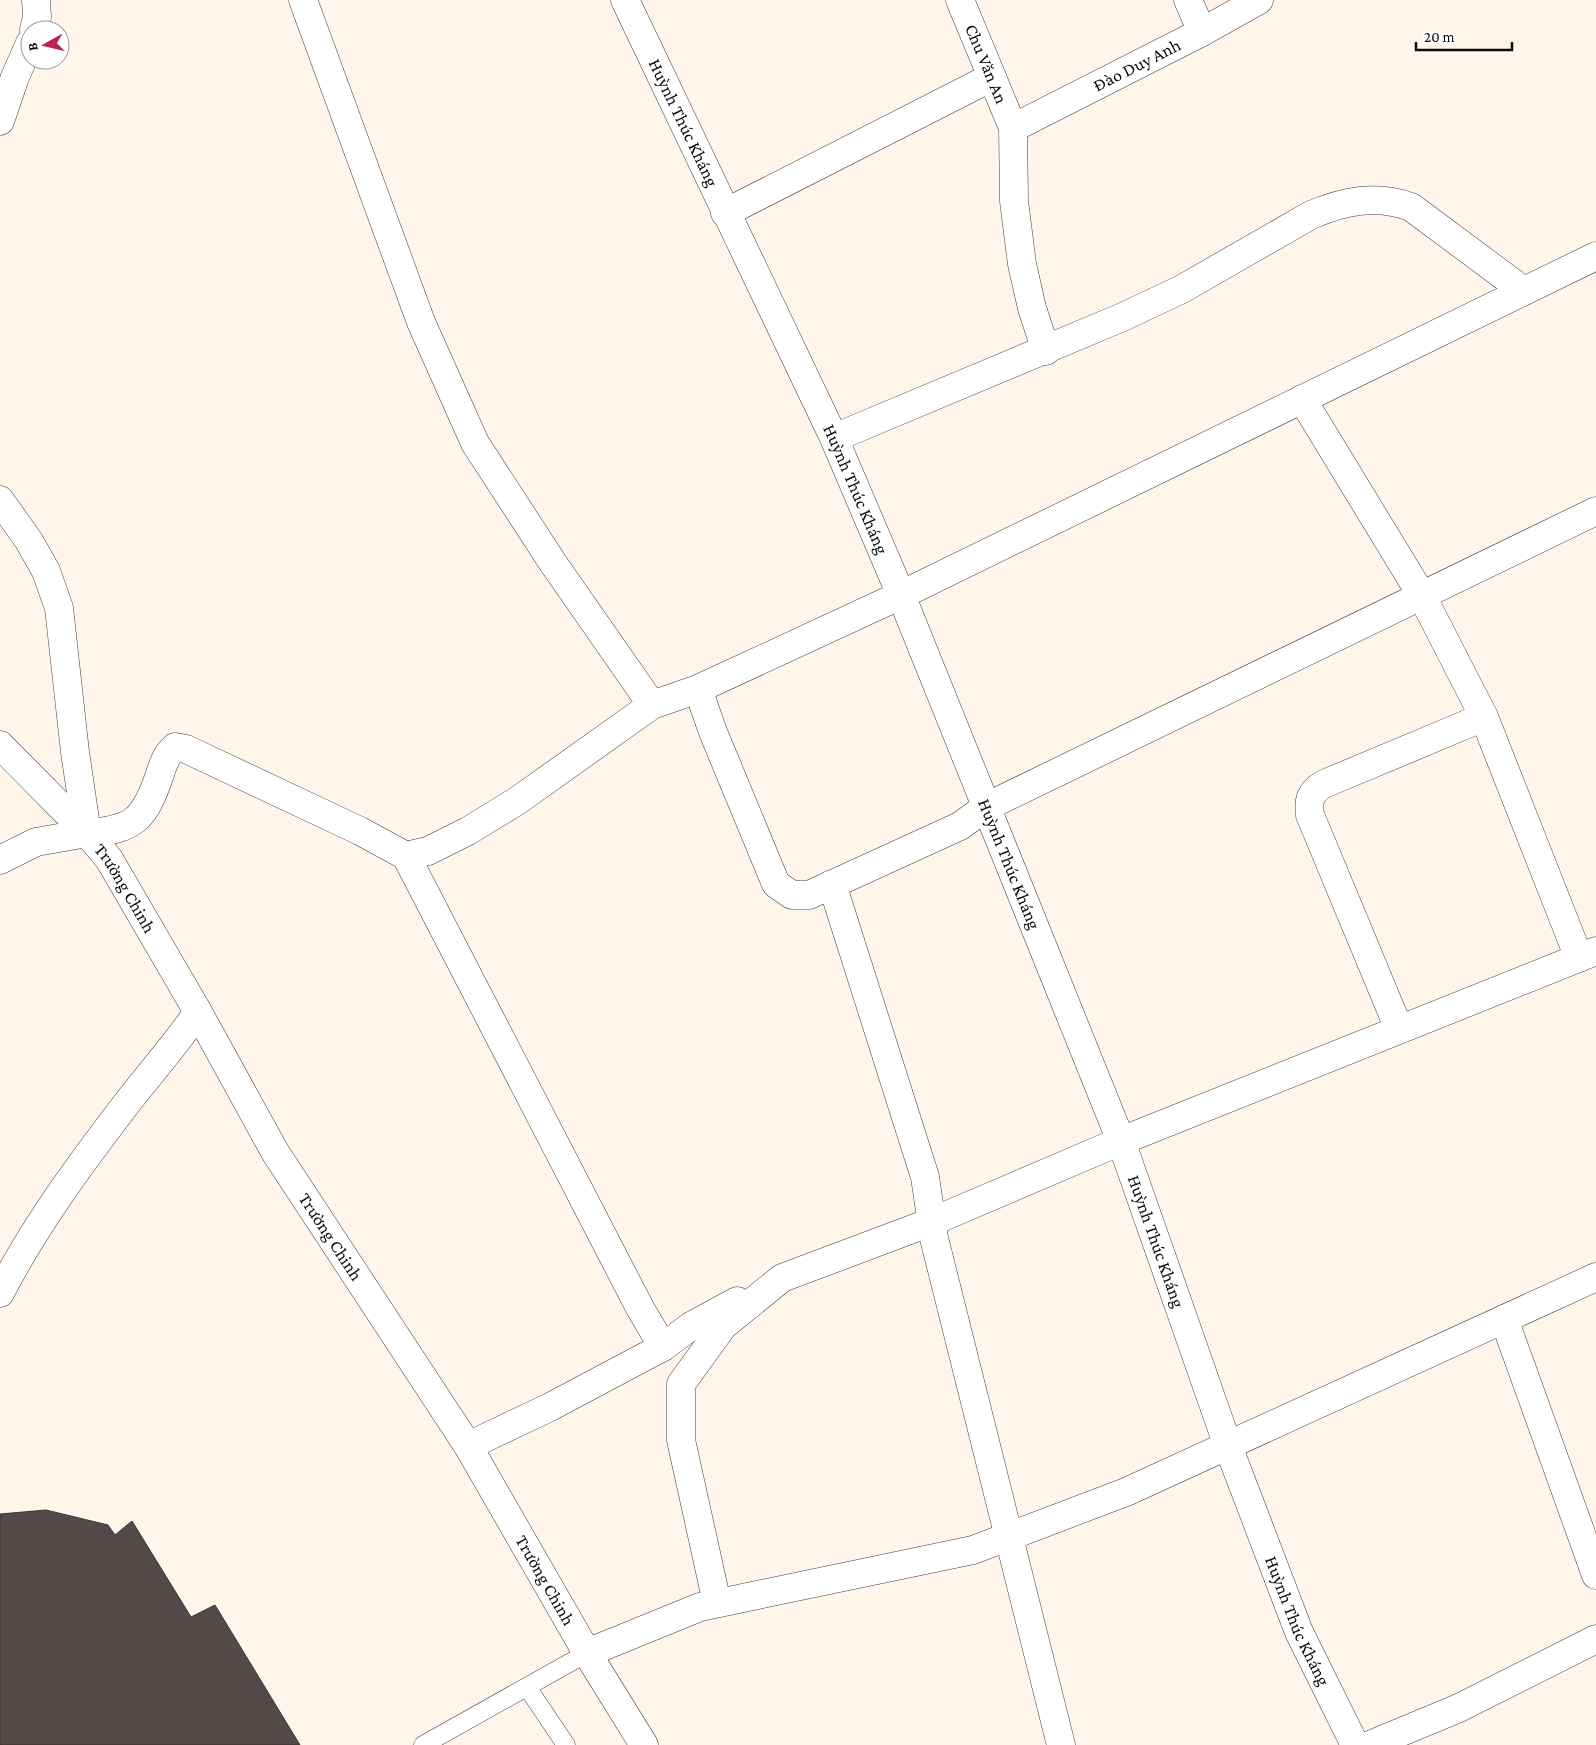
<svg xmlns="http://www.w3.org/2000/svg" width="1596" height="1745" font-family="'Crimson Pro',serif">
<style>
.building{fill:#544948;stroke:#3b3332}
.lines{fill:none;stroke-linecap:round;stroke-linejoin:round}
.service-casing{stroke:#3e3e3e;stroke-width:19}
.minor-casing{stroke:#3e3e3e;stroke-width:29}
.service{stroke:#fff;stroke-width:18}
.minor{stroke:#fff;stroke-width:28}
.labels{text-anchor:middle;stroke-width:5;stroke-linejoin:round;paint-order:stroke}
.street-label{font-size:18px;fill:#0b0b0b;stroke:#fff}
</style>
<rect width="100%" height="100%" fill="#fff5ea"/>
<path class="building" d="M 46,1510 L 108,1525 L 115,1535 L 132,1521 L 191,1617 L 215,1605 L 300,1745 L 0,1745 L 0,1514 Z"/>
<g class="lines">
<g class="service-casing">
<path id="service" d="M 527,1687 L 566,1745
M 423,1745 L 587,1653"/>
</g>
<g class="minor-casing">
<g id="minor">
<path d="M 303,0 L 421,322 L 475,443 L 553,563 L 652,705"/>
<path id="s1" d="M 625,0 L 834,438 L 901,595 L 1121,1141 L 1228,1446 L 1299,1632 L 1355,1745"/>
<path id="s2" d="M 960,0 L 1013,128 L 1014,201 L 1022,264 L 1032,308 L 1046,351"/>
<path d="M 1188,0 L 1202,32"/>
<path d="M 34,30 L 37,17 L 36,0"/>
<path d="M 0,121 L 15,77 L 30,43"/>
<path id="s3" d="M 1013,128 L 1202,32 L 1259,0"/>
<path d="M 725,213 L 992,77"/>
<path d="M 1302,399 L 1422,596 L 1484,717 L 1579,958"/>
<path d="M 834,438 L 1125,316 L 1182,289 L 1311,215 C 1344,201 1376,194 1411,207 L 1524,291"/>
<path d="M 0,500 L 29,541 L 46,571 L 59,608 L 75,752 L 87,833 L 36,842 L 0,860"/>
<path d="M 698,689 L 713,732 L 776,884 L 792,895 L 809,895 L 960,826 L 986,807 L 1596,511"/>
<path id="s4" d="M 0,745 L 87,833 L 109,859 L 198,1012 L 275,1152 L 468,1446 L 587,1653 L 644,1745"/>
<path d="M 87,833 C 133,830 144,820 159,777 C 163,765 165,756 175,747 L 186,749 L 360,831 L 406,856 L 640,1308 L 663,1347"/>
<path d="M 406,856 L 428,851 L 468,831 L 517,801 L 652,705 L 698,689 L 901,595 L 1596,256"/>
<path d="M 832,884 L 925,1177 L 934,1238 L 1061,1745"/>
<path d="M 1399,1029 L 1310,815 C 1308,801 1310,792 1324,784 L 1484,717"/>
<path d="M 0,1293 C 35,1225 81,1163 127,1103 C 151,1072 176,1044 198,1012"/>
<path d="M 1504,1319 L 1596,1575"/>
<path d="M 468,1446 L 550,1407 L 663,1347 L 691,1326 L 737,1301"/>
<path d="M 717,1603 L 681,1440 L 681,1384 L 723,1326 L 782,1278 L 931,1222 L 1121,1141 L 1596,951"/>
<path d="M 587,1653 L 700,1607 L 973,1550 L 1126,1492 L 1596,1277"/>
<path d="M 1370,1745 L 1459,1708 L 1596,1639"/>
</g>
</g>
<use href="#service" class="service"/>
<use href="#minor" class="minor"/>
</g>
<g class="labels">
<g class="street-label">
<text dy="6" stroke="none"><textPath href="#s2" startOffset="69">Chu Văn An</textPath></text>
<text dy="6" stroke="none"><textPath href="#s3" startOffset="139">Đào Duy Anh</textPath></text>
<text dy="6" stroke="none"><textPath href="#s1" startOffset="136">Huỳnh Thúc Kháng</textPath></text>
<text dy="6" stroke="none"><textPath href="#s1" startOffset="541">Huỳnh Thúc Kháng</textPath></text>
<text dy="6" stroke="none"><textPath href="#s1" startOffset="946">Huỳnh Thúc Kháng</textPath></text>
<text dy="6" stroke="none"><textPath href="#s4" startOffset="191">Trường Chinh</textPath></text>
<text dy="6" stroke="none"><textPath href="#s4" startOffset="596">Trường Chinh</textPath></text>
<text dy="6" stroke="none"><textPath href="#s1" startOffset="1351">Huỳnh Thúc Kháng</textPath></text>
<text dy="6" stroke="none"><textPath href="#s4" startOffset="1001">Trường Chinh</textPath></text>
<text dy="6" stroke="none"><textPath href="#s1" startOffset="1756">Huỳnh Thúc Kháng</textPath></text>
</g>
</g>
<g transform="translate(45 45) rotate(262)"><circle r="24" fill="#ffffff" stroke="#9d9d9d"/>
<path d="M0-4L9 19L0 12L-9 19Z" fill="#bb2355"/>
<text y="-8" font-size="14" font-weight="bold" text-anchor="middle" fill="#0b0b0b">B</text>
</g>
<path d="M1416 42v8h96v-8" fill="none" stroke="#0b0b0b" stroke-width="2.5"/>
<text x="1424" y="42" font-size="15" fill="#0b0b0b" stroke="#ffffff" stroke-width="4" paint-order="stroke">20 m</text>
</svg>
